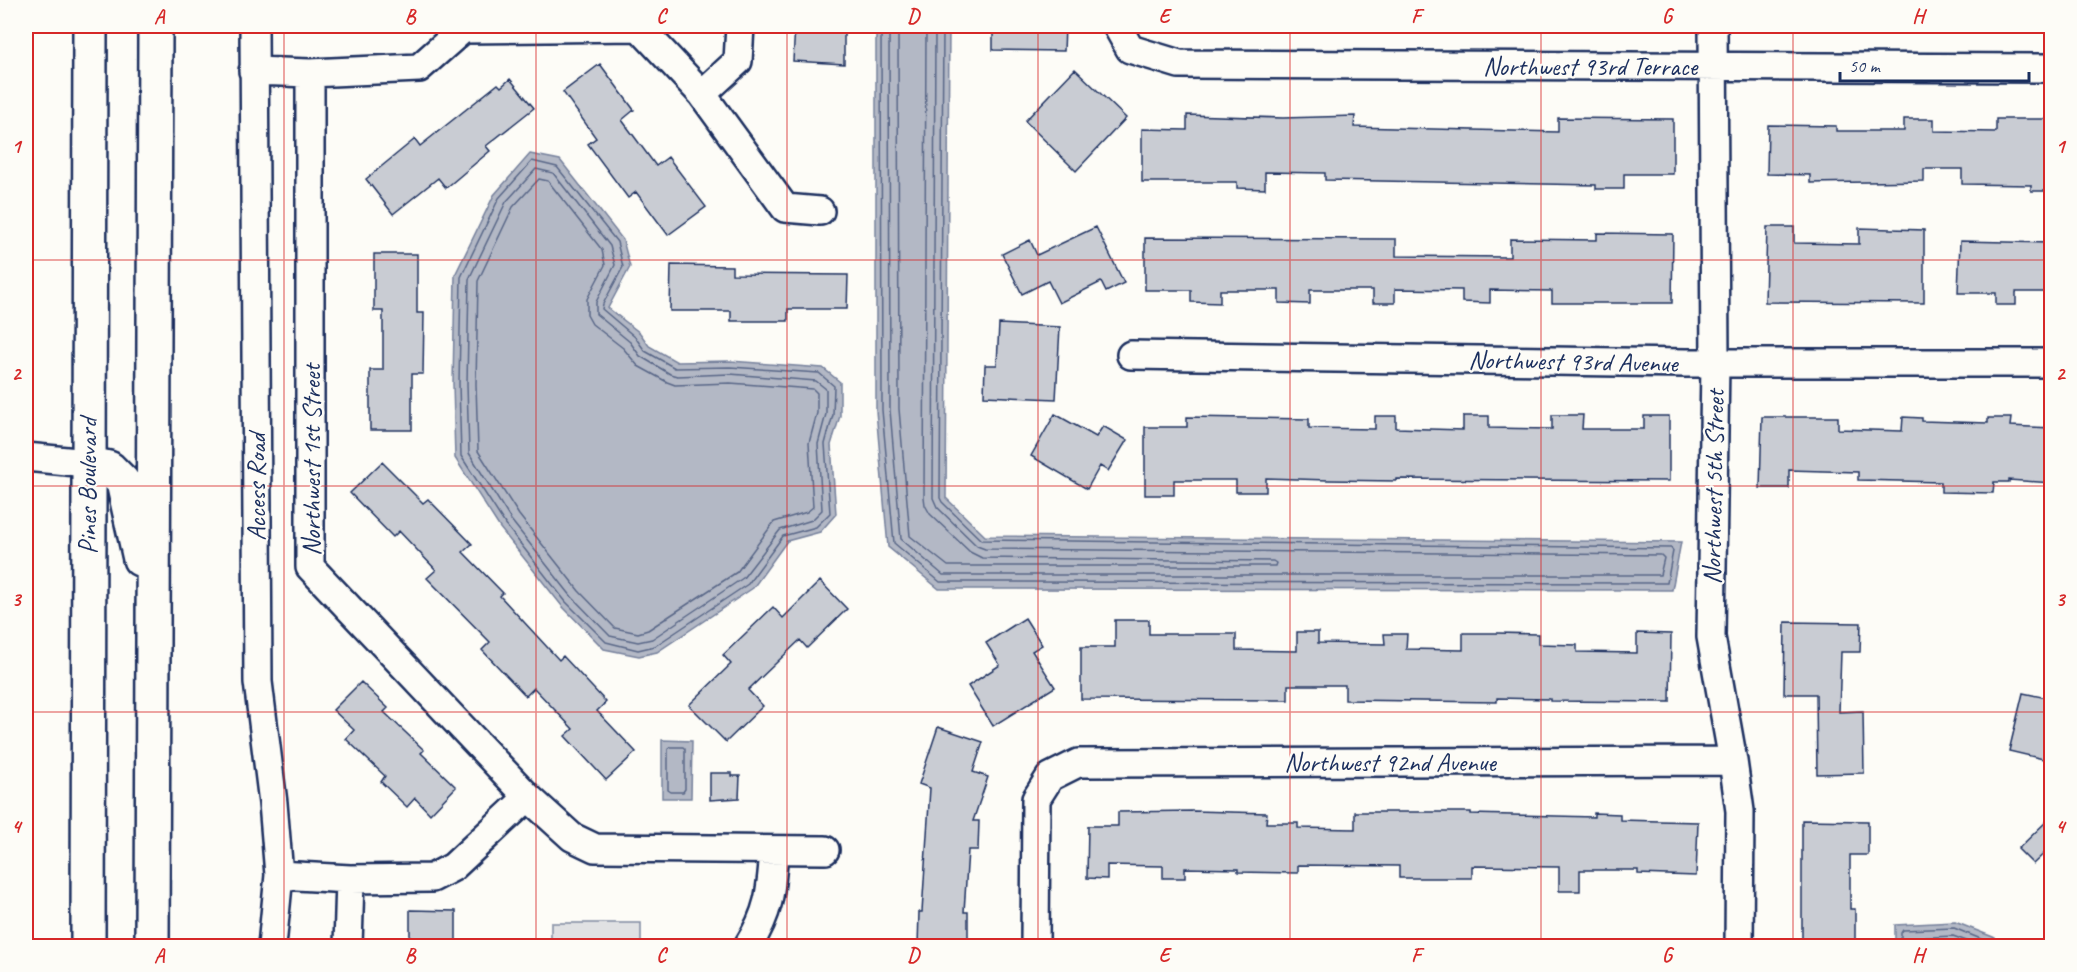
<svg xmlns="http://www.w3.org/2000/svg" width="2077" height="972" font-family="Caveat,sans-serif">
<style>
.green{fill:#e0e1e3;stroke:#7e88a0;stroke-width:1.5}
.water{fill:#b3b8c5;stroke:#76819c;stroke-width:1.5}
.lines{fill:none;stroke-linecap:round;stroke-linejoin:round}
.shore{stroke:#586687;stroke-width:1.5}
.building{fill:#c9ccd3;stroke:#1b2f5e;stroke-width:1.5}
.minor-casing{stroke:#1b2f5e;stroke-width:32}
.highway-casing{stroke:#1b2f5e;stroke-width:38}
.minor{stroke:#fdfcf7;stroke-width:27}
.highway{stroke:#fdfcf7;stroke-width:33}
.grid{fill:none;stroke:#d62828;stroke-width:1.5;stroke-opacity:0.55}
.labels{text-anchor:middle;stroke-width:4.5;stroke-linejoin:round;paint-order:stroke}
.street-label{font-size:26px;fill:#1b2f5e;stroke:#fdfcf7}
.neatline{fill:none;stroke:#d62828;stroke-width:2}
.grid-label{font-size:20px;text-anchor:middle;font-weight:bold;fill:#d62828}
</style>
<rect width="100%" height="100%" fill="#fdfcf7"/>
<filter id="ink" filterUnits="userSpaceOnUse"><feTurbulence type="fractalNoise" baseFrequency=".0167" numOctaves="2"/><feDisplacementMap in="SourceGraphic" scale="12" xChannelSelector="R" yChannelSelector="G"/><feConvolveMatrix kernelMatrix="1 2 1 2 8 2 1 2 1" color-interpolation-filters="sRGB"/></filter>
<g filter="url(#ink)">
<path class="green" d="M 551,923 L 641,923 L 641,946 L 551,946 Z"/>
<path class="water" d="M 876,26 L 949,26 L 946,498 L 985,536 L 1681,542 L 1672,590 L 939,589 L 888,547 L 876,411 Z
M 530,154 L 560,160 L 623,240 L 630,267 L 608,308 L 640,333 L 649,346 L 677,362 L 730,361 L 823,368 L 840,382 L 840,416 L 831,445 L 836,514 L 820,532 L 787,541 L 753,588 L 657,652 L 639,656 L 604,649 L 562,606 L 500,528 L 455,458 L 453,384 L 455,275 L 494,195 Z
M 662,740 L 692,741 L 691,798 L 662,798 Z
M 1955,922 L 1993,937 L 2010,946 L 1895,946 L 1895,925 Z"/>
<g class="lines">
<path class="shore" d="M 881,26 L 882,410 L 894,543 L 940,582 L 1667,583 L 1673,551 L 1671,548 L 981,540 L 942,502 L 940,498 L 943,26
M 889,26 L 890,410 L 901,539 L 943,575 L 1660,575 L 1664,558 L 1661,555 L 985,549 L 977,546 L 937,507 L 933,498 L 935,26
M 898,26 L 899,409 L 910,536 L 948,566 L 1275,566 L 1276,563 L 1273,561 L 982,558 L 970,552 L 930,514 L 925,505 L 924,497 L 926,26
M 532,161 L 557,167 L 617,242 L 623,267 L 603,304 L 602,309 L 635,337 L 645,351 L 675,368 L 730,367 L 819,373 L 834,386 L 833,415 L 825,444 L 830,513 L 816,527 L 783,536 L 748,584 L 655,646 L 638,650 L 606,642 L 566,602 L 505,524 L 461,456 L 459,384 L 461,277 L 499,198 Z
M 536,169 L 553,173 L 610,246 L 615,265 L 596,302 L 596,314 L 630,342 L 640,356 L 670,374 L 677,376 L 730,374 L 816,381 L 826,389 L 826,414 L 818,444 L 822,510 L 812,520 L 780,530 L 743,578 L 652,639 L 638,642 L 610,636 L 572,597 L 511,520 L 469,453 L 467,384 L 469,279 L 506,202 Z
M 539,179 L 548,181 L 602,250 L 605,265 L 587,299 L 587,315 L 592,324 L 623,348 L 638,366 L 667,382 L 675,385 L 730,383 L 813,389 L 817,393 L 817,413 L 809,443 L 813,507 L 807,512 L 774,522 L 737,572 L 648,630 L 638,633 L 615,628 L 579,591 L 519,515 L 478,451 L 476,384 L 478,281 L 513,207 Z
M 671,747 L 683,747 L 685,749 L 685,789 L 683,792 L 671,792 L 668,790 L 668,749 Z
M 1901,946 L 1901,933 L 1903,930 L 1954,928 L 1998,946
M 1909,946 L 1909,940 L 1911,938 L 1953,936 L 1980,946"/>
</g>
<path class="building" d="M 795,26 L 844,26 L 844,64 L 793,61 Z
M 993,26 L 1065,26 L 1064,51 L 993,50 Z
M 600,64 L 634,110 L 622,120 L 656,166 L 668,157 L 706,207 L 668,235 L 636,192 L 628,198 L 588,144 L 596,138 L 563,92 Z
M 1075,69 L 1126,118 L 1076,171 L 1025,121 Z
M 510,79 L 534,108 L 486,146 L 490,151 L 446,188 L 438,178 L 393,214 L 366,179 L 415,139 L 420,146 L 498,84 L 501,87 Z
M 1187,115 L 1283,118 L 1355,116 L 1354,127 L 1558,132 L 1558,118 L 1673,119 L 1673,174 L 1624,174 L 1624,189 L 1596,189 L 1596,185 L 1325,180 L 1325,173 L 1265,172 L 1265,189 L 1237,188 L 1237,182 L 1142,182 L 1142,129 L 1187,130 Z
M 1904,119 L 1934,119 L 1934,131 L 1996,132 L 1996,119 L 2052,119 L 2052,191 L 2031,191 L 2031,185 L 1962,184 L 1962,169 L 1924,169 L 1924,181 L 1810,183 L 1810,175 L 1767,174 L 1768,125 L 1836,126 L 1836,131 L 1904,131 Z
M 1096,227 L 1124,283 L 1106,292 L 1101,282 L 1059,303 L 1048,281 L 1022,294 L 1002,254 L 1030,240 L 1037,255 Z
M 1767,227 L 1794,227 L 1794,243 L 1859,244 L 1859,228 L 1924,230 L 1924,303 L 1765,302 Z
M 1597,233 L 1673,234 L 1672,303 L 1552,303 L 1552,291 L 1490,290 L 1490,303 L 1462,302 L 1462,290 L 1395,289 L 1395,303 L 1373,303 L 1373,290 L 1310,290 L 1310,304 L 1279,303 L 1279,290 L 1220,290 L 1220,303 L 1191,302 L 1191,290 L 1145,290 L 1145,238 L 1396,239 L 1396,256 L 1510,257 L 1510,239 L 1597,240 Z
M 1960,241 L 2052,243 L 2052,292 L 2016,292 L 2016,305 L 1996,305 L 1996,293 L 1958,293 Z
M 374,254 L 417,254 L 417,313 L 424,313 L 423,374 L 412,374 L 412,430 L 370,430 L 370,370 L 383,370 L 383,311 L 374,311 Z
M 671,265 L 732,266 L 732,274 L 848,275 L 847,309 L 788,309 L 788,321 L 731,321 L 731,311 L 670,311 Z
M 999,324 L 1060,327 L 1056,399 L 984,396 L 985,365 L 997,365 Z
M 1055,414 L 1096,437 L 1103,426 L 1127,440 L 1108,471 L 1100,466 L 1087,489 L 1031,456 Z
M 1552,415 L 1583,415 L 1582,429 L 1644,429 L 1644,416 L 1669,416 L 1669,481 L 1396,479 L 1396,481 L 1328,480 L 1266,478 L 1266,492 L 1236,492 L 1236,480 L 1174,480 L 1174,495 L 1145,495 L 1145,427 L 1187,427 L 1187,417 L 1309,419 L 1309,428 L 1375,429 L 1375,416 L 1396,416 L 1396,428 L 1463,430 L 1463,416 L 1489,416 L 1489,428 L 1552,429 Z
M 1762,417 L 1838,417 L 1838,429 L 1902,431 L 1903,417 L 1922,418 L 1922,421 L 1988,423 L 1988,418 L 2011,418 L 2010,426 L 2052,428 L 2052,483 L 2009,480 L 2009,482 L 1994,482 L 1993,493 L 1941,492 L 1941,482 L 1858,480 L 1858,472 L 1789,470 L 1789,488 L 1760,488 Z
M 382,462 L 423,503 L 428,499 L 472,544 L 463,552 L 503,593 L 500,596 L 559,660 L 563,656 L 606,702 L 597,711 L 636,752 L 606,780 L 565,736 L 573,729 L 534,688 L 526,696 L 482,650 L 490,642 L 427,578 L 436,570 L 399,531 L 393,537 L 350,493 Z
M 820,581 L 847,609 L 807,648 L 800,640 L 748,690 L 763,706 L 726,742 L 689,705 L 731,664 L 723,655 L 773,607 L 783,618 Z
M 1025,618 L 1042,645 L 1032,651 L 1055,687 L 993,726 L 968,686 L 1000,665 L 986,643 Z
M 1115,620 L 1149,620 L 1149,634 L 1236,634 L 1236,650 L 1297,651 L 1297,632 L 1318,632 L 1318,643 L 1385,644 L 1384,634 L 1407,634 L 1406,649 L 1463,650 L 1463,633 L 1498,633 L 1538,634 L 1538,644 L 1577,645 L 1577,652 L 1637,653 L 1637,633 L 1671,634 L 1670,702 L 1550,701 L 1550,699 L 1497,698 L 1497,702 L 1345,700 L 1345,685 L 1288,685 L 1288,700 L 1081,699 L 1081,647 L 1115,647 Z
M 1785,622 L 1861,623 L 1860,652 L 1841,652 L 1839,712 L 1863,711 L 1864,773 L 1817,774 L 1816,694 L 1784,694 Z
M 361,682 L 388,708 L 384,712 L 424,750 L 421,753 L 456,787 L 430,814 L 415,798 L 407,807 L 381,782 L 385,776 L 346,739 L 354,730 L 333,710 Z
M 2023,693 L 2052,699 L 2052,761 L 2009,751 Z
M 938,727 L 983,742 L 973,772 L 988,777 L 973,821 L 979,821 L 978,850 L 968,850 L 964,912 L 968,912 L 968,946 L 918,946 L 919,912 L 922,912 L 930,788 L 919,784 Z
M 710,773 L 732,773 L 732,776 L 740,776 L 739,798 L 710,800 Z
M 1194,811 L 1267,813 L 1266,823 L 1298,823 L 1298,828 L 1355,829 L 1355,812 L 1471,812 L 1471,814 L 1594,817 L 1594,813 L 1620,814 L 1620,820 L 1698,822 L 1696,876 L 1638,874 L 1638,870 L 1580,870 L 1580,891 L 1559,891 L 1559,867 L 1472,866 L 1472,878 L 1399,878 L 1399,866 L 1298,865 L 1298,873 L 1238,872 L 1238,869 L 1185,868 L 1185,878 L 1163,878 L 1163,866 L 1107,865 L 1107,879 L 1087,878 L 1088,826 L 1118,826 L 1118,812 Z
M 2052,816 L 2052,846 L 2033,864 L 2018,849 Z
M 1802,820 L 1868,821 L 1868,855 L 1850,855 L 1850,909 L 1855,909 L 1855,946 L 1802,946 Z
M 410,910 L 456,911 L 456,946 L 410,946 Z"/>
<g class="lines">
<g class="minor-casing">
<path id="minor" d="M 254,26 L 258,682 L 273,803 L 279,875 L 272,946
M 1117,26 L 1130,49 L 1179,64 L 2052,68
M 1713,26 L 1715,363 L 1711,637 L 1733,761 L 1740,811 L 1739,946
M 253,71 L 310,73 L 419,68 L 463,29 L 639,27 L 702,94 L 785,208 L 820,211
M 310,73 L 310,567 L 528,797
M 702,94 L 738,61 L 740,26
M 1131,355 L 1686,363 L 2052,363
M 26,457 L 87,463
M 279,875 L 350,879 L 432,878 L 453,867 L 528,797 L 572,837 L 595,848 L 825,850
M 348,946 L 350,879
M 748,946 C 770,911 771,891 774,850
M 1035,946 L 1036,799 L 1050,777 L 1078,763 L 1733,761"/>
</g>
<g class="highway-casing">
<path id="highway" d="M 87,463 L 109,468 L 123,482 L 140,559
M 88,946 L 90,26
M 152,946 L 155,26"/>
</g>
<use href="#minor" class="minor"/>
<use href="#highway" class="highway"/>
</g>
</g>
<path class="grid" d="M 284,26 L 284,946M 536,26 L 536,946M 787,26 L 787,946M 1038,26 L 1038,946M 1290,26 L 1290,946M 1541,26 L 1541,946M 1793,26 L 1793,946M 26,260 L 2052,260M 26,486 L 2052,486M 26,712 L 2052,712"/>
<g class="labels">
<g class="street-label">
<text x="1590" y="75">Northwest 93rd Terrace</text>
<text transform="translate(1573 361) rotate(1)" y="9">Northwest 93rd Avenue</text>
<text transform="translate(311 460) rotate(-90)" y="9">Northwest 1st Street</text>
<text transform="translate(87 486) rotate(-90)" y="9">Pines Boulevard</text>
<text transform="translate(256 487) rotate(-90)" y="9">Access Road</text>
<text transform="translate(1713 487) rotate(-89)" y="9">Northwest 5th Street</text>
<text x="1390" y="771">Northwest 92nd Avenue</text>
</g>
</g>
<rect width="2077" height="972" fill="none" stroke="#fdfcf7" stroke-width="66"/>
<path d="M1840 72v9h189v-9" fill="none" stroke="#1b2f5e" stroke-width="3"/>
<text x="1849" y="72" font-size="18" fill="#1b2f5e" stroke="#fdfcf7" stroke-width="4.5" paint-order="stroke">50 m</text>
<rect x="33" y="33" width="2011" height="906" class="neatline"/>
<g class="grid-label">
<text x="159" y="23">A</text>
<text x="410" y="23">B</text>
<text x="661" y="23">C</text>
<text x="913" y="23">D</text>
<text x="1164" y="23">E</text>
<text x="1416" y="23">F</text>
<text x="1667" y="23">G</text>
<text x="1918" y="23">H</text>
<text x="16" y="153">1</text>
<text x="2060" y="153">1</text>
<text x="16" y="380">2</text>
<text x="2060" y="380">2</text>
<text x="16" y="606">3</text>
<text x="2060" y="606">3</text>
<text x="16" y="833">4</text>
<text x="2060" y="833">4</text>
<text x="159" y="962">A</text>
<text x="410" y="962">B</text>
<text x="661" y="962">C</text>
<text x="913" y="962">D</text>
<text x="1164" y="962">E</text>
<text x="1416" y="962">F</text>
<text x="1667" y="962">G</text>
<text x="1918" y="962">H</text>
</g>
</svg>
